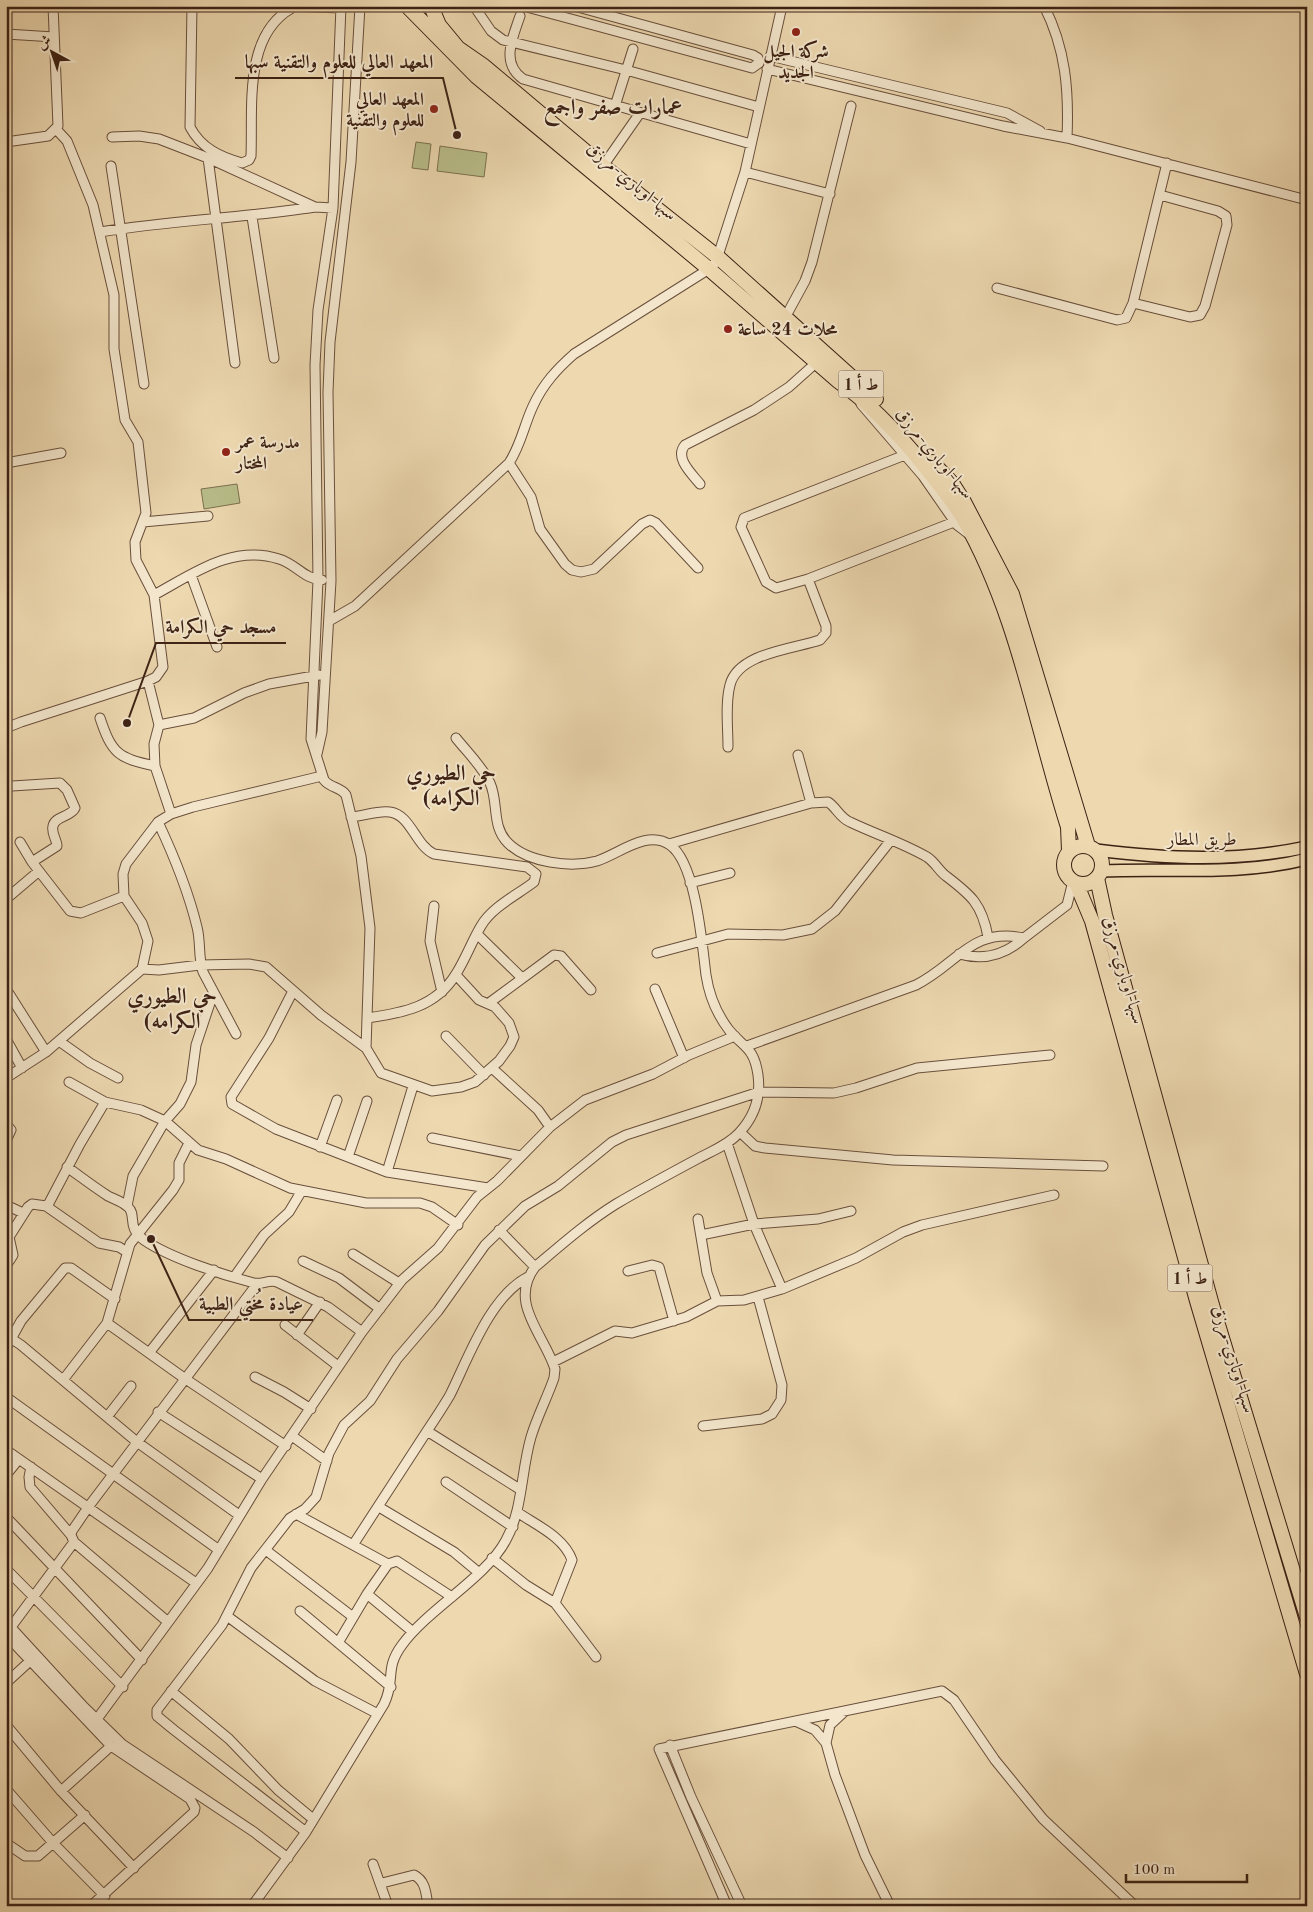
<svg xmlns="http://www.w3.org/2000/svg" width="1313" height="1912" font-family="'Old Standard TT',Amiri,serif">
<style>
.garden{fill:#b9be8a;stroke:#7b704f}
.lines{fill:none;stroke-linecap:round;stroke-linejoin:round}
.minor-casing{stroke:#694f3b;stroke-width:11}
.major-casing{stroke:#3d2114;stroke-width:14}
.highway-casing{stroke:#3d2114;stroke-width:16}
.minor{stroke:#f3e6cc;stroke-width:9}
.major{stroke:#edd8b0;stroke-width:11}
.highway{stroke:#edd8b0;stroke-width:14}
.poi-dot{fill:#8f2418;stroke:#f3e6cc;stroke-width:2}
.labels{text-anchor:middle;stroke-width:4;stroke-linejoin:round;paint-order:stroke}
.shield{fill:#f3e6cc;stroke:#745c4b;stroke-width:1}
.shield-label{font-size:16px;font-weight:bold;fill:#3d2114}
.poi-label{font-size:18px;font-weight:bold;fill:#3d2114;stroke:#f3e6cc;text-anchor:start}
.street-label{font-size:18px;fill:#3d2114;stroke:#f3e6cc}
.district-label{font-size:22px;font-weight:bold;fill:#3d2114;stroke:#f3e6cc}
.leader{fill:none;stroke:#3d2114;stroke-width:2}
.callout-dot{fill:#3d2114;stroke:#f3e6cc;stroke-width:2}
.callout-label{font-size:19px;text-anchor:middle;font-weight:bold;fill:#3d2114;stroke:#f3e6cc;stroke-width:4;stroke-linejoin:round;paint-order:stroke}
</style>
<rect width="100%" height="100%" fill="#edd8b0"/>
<filter id="stains"><feTurbulence type="fractalNoise" baseFrequency=".004" numOctaves="4"/><feColorMatrix values="0 0 0 0 .2 0 0 0 0 .09 0 0 0 0 .02 0 0 0 .5 -.17"/></filter>
<radialGradient id="worn" r=".72"><stop offset=".6" stop-color="#630" stop-opacity="0"/><stop offset="1" stop-color="#630" stop-opacity=".3"/></radialGradient>
<path class="garden" d="M 416,142 L 431,144 L 428,170 L 412,168 Z
M 440,146 L 487,153 L 484,177 L 437,171 Z
M 237,484 L 240,503 L 204,509 L 201,489 Z"/>
<g class="lines">
<g class="minor-casing">
<path id="minor" d="M 192,6 L 190,127 C 201,148 220,157 242,163 L 249,160 L 251,156 C 253,108 243,35 292,8
M 287,6 L 341,8
M 341,6 L 333,208 L 318,310 L 315,365 L 318,580 L 311,739 L 324,780 C 330,788 341,787 346,795 L 361,856 L 370,928 L 366,1048
M 474,6 L 491,31 L 503,40 L 626,70 L 759,107
M 523,6 L 752,68 L 759,63 L 758,58 L 753,55 L 574,6
M 1044,6 C 1066,49 1069,91 1067,138
M 520,16 C 513,37 500,63 523,79 L 751,144
M 6,34 L 54,37
M 770,56 L 1007,113 L 1040,131
M 767,69 L 1003,126 L 1067,138 L 1307,200
M 615,106 L 633,49
M 112,137 L 139,136 L 159,139 L 208,158 L 315,207 L 333,208
M 6,142 L 48,136 L 58,126 L 53,6
M 208,158 L 235,363
M 111,166 L 144,384
M 603,166 L 640,113
M 745,172 L 830,194
M 252,217 L 274,358
M 100,232 C 172,220 244,218 315,207
M 997,288 L 1117,320 L 1126,318 L 1133,303 L 1167,163
M 1133,303 L 1190,317 L 1200,315 L 1205,306 L 1227,225 L 1226,216 L 1218,211 L 1160,195
M 786,316 L 805,281 L 812,262 L 851,106
M 861,404 L 923,476 L 957,525 L 970,535
M 905,455 L 744,518 L 741,527 L 766,582 L 776,588 L 808,579 L 954,522
M 6,463 L 61,453
M 509,463 L 531,497 L 540,529 L 565,564 L 572,570 L 581,572 L 594,569 L 642,524 L 650,520 L 656,523 L 698,568
M 700,484 C 692,474 674,458 685,445 L 754,410 L 789,387 L 817,362
M 143,522 L 208,516
M 191,575 L 217,647
M 154,595 C 193,574 232,544 279,559 C 296,564 304,579 322,580
M 329,621 L 355,606 L 509,463 C 521,445 524,425 533,406 C 543,384 557,369 574,354 L 709,269 L 716,262 L 745,172 L 782,6
M 148,681 L 159,725 L 154,744 L 155,766 L 171,814
M 100,718 C 112,754 118,758 155,766
M 159,725 L 194,718 L 244,693 L 269,684 L 319,675
M 6,728 L 21,722 L 148,681 L 156,677 L 163,667 L 154,595 L 136,560 L 135,542 L 146,513 L 138,442 L 125,420 L 114,349 L 114,295 L 93,205 L 67,141 L 56,129
M 728,747 C 728,727 725,704 730,685 C 738,653 793,649 820,640 L 826,633 L 826,626 L 808,579
M 317,754 L 322,732 L 331,581 L 328,392 L 330,342 L 351,162 L 360,6
M 798,755 L 811,803
M 6,784 L 12,786 L 60,783 L 67,790 L 75,808 C 71,817 55,816 53,826 C 51,833 57,840 57,846 L 32,862
M 351,817 C 364,816 378,810 390,812 C 411,815 415,845 434,854 L 527,867 L 536,874 L 534,882 C 517,895 492,907 481,926 C 472,941 466,958 456,974 C 436,1007 403,1013 367,1018
M 158,822 C 174,856 188,890 197,927 C 201,942 198,958 203,972 L 236,1034
M 20,842 L 32,862 L 70,911 L 81,913 L 124,896
M 669,844 L 811,803 L 828,802 C 836,807 840,818 850,822 C 875,834 903,843 927,857 C 935,862 939,871 946,876 C 971,895 982,904 988,937
M 690,883 L 730,873
M 6,899 L 39,871
M 434,906 L 430,941 L 442,992
M 478,935 L 522,978
M 657,953 L 728,934 L 783,935 L 812,929 L 835,911 L 891,840
M 959,954 C 984,961 1005,955 1024,938
M 142,969 L 159,970 L 200,965 L 249,964 L 266,967 L 321,1015 L 366,1048 L 381,1073 L 432,1091 L 461,1087 L 475,1082 L 499,1061 L 510,1046 L 514,1037 L 509,1023 L 495,1007 L 479,1000 L 456,975
M 6,989 L 46,1052
M 655,989 L 684,1058
M 293,991 L 269,1038 L 231,1097 L 232,1104 L 276,1129 L 387,1172 L 488,1188
M 489,1003 L 554,955 L 561,956 L 591,990
M 446,1036 L 484,1075
M 6,1039 L 22,1068
M 59,1041 L 90,1063 L 118,1078
M 747,1046 L 916,985 C 958,964 971,927 1024,938 L 1067,905 L 1073,881
M 492,1068 L 538,1110 L 550,1127
M 6,1078 L 46,1052 L 142,969 L 148,941 L 142,923 L 124,896 L 123,874 L 126,864 L 158,822 L 171,814 L 193,807 L 322,776
M 69,1082 L 105,1102 L 141,1110 L 165,1121 L 198,1150 L 226,1159 L 290,1188 L 366,1203 L 420,1203 L 432,1207 L 458,1225
M 6,1124 L 11,1130 L 6,1141
M 740,1132 L 755,1146 L 765,1148 L 893,1160 L 1103,1166
M 432,1138 L 521,1156
M 727,1143 L 754,1224 L 782,1289
M 320,1147 L 337,1100
M 348,1157 L 367,1101
M 67,1167 C 81,1177 94,1187 108,1196 C 114,1199 123,1202 128,1207 C 137,1215 126,1227 144,1240 C 170,1258 223,1275 254,1283 C 262,1285 269,1279 277,1282 L 328,1307 L 362,1332
M 387,1172 L 413,1086
M 6,1205 L 23,1213
M 46,1206 L 99,1243 L 119,1247 L 127,1252
M 127,1206 L 133,1176 L 165,1121 L 180,1104 L 191,1082 L 196,1045 L 213,994
M 698,1219 L 707,1273 L 717,1301
M 499,1230 L 535,1267
M 701,1235 L 754,1224 L 818,1219 L 851,1211
M 353,1254 L 399,1283
M 303,1261 L 339,1278 L 380,1309
M 6,1266 L 13,1255 L 9,1237 L 28,1207 L 32,1204 L 46,1206 L 49,1203 L 80,1144 L 105,1102
M 628,1271 L 652,1265 L 659,1267 L 674,1321
M 235,1276 L 264,1235 L 289,1212 L 301,1192
M 107,1323 L 184,1378 L 286,1446
M 285,1325 L 338,1366
M 6,1335 L 21,1345 L 137,1442 L 239,1515
M 297,1335 L 320,1302
M 6,1348 L 21,1321 L 65,1268 L 71,1268 L 115,1299
M 149,1353 L 214,1270
M 553,1362 L 615,1331 L 632,1333 L 686,1317 L 717,1301 L 744,1300 L 782,1289 L 856,1258 L 903,1232 L 922,1225 L 1054,1195
M 255,1377 L 284,1392 L 311,1409
M 63,1380 L 107,1323 L 130,1244 L 173,1190 L 179,1180 L 179,1163 L 189,1143
M 6,1397 L 219,1550
M 158,1412 L 262,1479
M 107,1417 L 131,1386
M 703,1426 L 762,1419 L 772,1414 L 781,1400 L 782,1385 L 758,1297
M 427,1431 C 435,1419 443,1407 450,1395 C 468,1359 490,1296 528,1277
M 292,1436 L 327,1461
M 6,1450 L 196,1583
M 31,1467 L 29,1477 L 30,1487 L 71,1535
M 6,1475 L 19,1459
M 446,1482 L 513,1527
M 379,1507 L 454,1552 L 478,1572
M 517,1512 C 536,1525 564,1537 572,1560 L 555,1603 L 596,1657
M 296,1514 L 388,1564 L 367,1594 L 413,1632
M 6,1517 L 142,1660
M 74,1542 L 168,1622
M 353,1545 L 427,1431 L 521,1490
M 267,1551 L 353,1617
M 492,1558 L 526,1585 L 555,1603
M 388,1564 L 397,1561 L 452,1597
M 6,1569 L 123,1687
M 300,1611 L 391,1687
M 227,1616 L 315,1681 L 378,1714
M 6,1622 L 84,1707 L 122,1744 L 254,1832 L 288,1858
M 11,1627 L 74,1542 L 71,1535 L 72,1531 L 89,1506 L 257,1284
M 6,1635 L 111,1746 L 190,1799 L 195,1808 L 194,1812 L 91,1906
M 338,1643 L 367,1594
M 6,1683 L 30,1661
M 171,1691 L 229,1739 L 278,1790 L 313,1819
M 97,1719 L 208,1568 L 262,1479 L 362,1332 L 402,1280 L 438,1248 L 477,1197 L 497,1181 L 550,1127 L 585,1100 L 653,1074 L 689,1055 L 735,1036
M 795,1721 L 815,1730 L 826,1743 L 835,1775 L 865,1855 L 890,1906
M 6,1725 L 61,1791 L 134,1868
M 826,1743 L 830,1725 L 845,1711
M 670,1745 L 691,1797 L 742,1906
M 6,1789 L 54,1844 L 105,1896
M 61,1791 L 111,1746
M 306,1832 L 174,1730 L 157,1716 L 157,1710 L 222,1625 L 251,1568 L 290,1518 L 305,1509 L 316,1497 L 329,1453 L 344,1425 L 370,1401 L 397,1359 L 438,1311 L 485,1245 L 525,1206 L 558,1186 L 612,1142 L 626,1135 L 759,1092 L 834,1093 L 856,1088 L 917,1068 L 1050,1055
M 6,1843 L 25,1856 L 38,1856 L 85,1815
M 373,1864 L 388,1906
M 382,1883 L 414,1875 C 426,1881 426,1894 428,1906
M 252,1906 L 306,1832 L 384,1704 C 396,1680 384,1669 402,1645 C 429,1608 486,1578 506,1540 C 523,1509 521,1471 531,1437 C 537,1417 547,1398 554,1378 L 555,1369 C 544,1334 508,1303 535,1267 C 561,1245 587,1222 616,1204 C 643,1188 671,1173 699,1158 C 712,1151 728,1145 739,1133 C 754,1117 761,1097 758,1075 C 754,1047 744,1048 729,1030 C 716,1013 709,995 706,975 C 702,944 696,863 670,845 C 647,829 619,854 597,861 C 571,868 528,863 508,843 C 491,826 499,803 490,783 C 482,766 467,752 456,738
M 727,1906 L 659,1749 L 942,1691 L 954,1700 L 995,1760 L 1043,1819 L 1135,1906"/>
</g>
<g class="major-casing">
<path id="major" d="M 1096,850 C 1168,859 1236,862 1307,847
M 1101,871 C 1170,868 1239,876 1307,859"/>
</g>
<g class="highway-casing">
<path id="highway" d="M 407,6 L 476,76 L 709,269 L 838,381 C 871,404 897,432 922,463 C 936,481 951,498 963,518 C 1018,614 1035,723 1068,827 L 1069,851
M 431,6 L 439,25 L 458,48 L 484,66 L 603,166 L 719,258 L 876,399
M 932,462 L 952,483 L 964,502 L 1012,594 L 1088,846
M1064 865a19 19 0 1 1 38 0a19 19 0 1 1-38 0Z
M 1097,878 L 1105,915 L 1212,1305 L 1307,1617
M 1076,883 L 1092,921 L 1197,1301 L 1307,1674"/>
</g>
<use href="#minor" class="minor"/>
<use href="#major" class="major"/>
<use href="#highway" class="highway"/>
</g>
<g class="poi-dot">
<circle cx="796" cy="32" r="5"/>
<circle cx="434" cy="109" r="5"/>
<circle cx="728" cy="329" r="5"/>
<circle cx="226" cy="452" r="5"/>
</g>
<g class="labels">
<g class="shield">
<rect x="838.5" y="370.5" width="45" height="27" rx="4"/>
<rect x="1167.5" y="1264.5" width="45" height="27" rx="4"/>
</g>
<g class="shield-label">
<text x="861" y="390">ط أ 1</text>
<text x="1190" y="1284">ط أ 1</text>
</g>
<g class="poi-label">
<text x="796" y="57" text-anchor="middle">شركة الجيل<tspan x="796" dy="21">الجديد</tspan></text>
<text x="424" y="105" text-anchor="end">المعهد العالي<tspan x="424" dy="21">للعلوم والتقنية</tspan></text>
<text x="738" y="335">محلات 24 ساعة</text>
<text x="236" y="448">مدرسة عمر<tspan x="236" dy="21">المختار</tspan></text>
</g>
<g class="street-label">
<text transform="translate(632 181) rotate(40)" y="6">سبها-اوباري-مرزق</text>
<text transform="translate(935 453) rotate(51)" y="6">سبها-اوباري-مرزق</text>
<text x="1202" y="845">طريق المطار</text>
<text transform="translate(1124 970) rotate(74)" y="6">سبها-اوباري-مرزق</text>
<text transform="translate(1234 1359) rotate(73)" y="6">سبها-اوباري-مرزق</text>
</g>
<g class="district-label">
<text x="613" y="114">عمارات صفر واجمع</text>
<text x="451" y="780">حي الطيوري<tspan x="451" dy="25">(الكرامه</tspan></text>
<text x="172" y="1003">حي الطيوري<tspan x="172" dy="25">(الكرامه</tspan></text>
</g>
</g>
<path class="leader" d="M457 135L443 78H235M127 723L156 643H286M151 1239L189 1320H313"/>
<g class="callout-dot">
<circle cx="457" cy="135" r="5"/>
<circle cx="127" cy="723" r="5"/>
<circle cx="151" cy="1239" r="5"/>
</g>
<g class="callout-label">
<text x="339" y="68">المعهد العالي للعلوم والتقنية سبها</text>
<text x="221" y="633">مسجد حي الكرامة</text>
<text x="251" y="1310">عيادة مُختي الطبية</text>
</g>
<rect width="1313" height="1912" fill="none" stroke="#edd8b0" stroke-width="25"/>
<rect x="8" y="8" width="1298" height="1897" fill="none" stroke="#3d2114" stroke-width="2.5"/>
<rect x="12" y="12" width="1288" height="1887" fill="none" stroke="#3d2114"/>
<g transform="translate(52 52) rotate(320)" stroke="#f3e6cc" stroke-width="4" paint-order="stroke">
<path d="M0-4L9 19L0 12L-9 19Z" fill="#3d2114"/>
<text y="-8" font-size="14" font-weight="bold" text-anchor="middle" fill="#3d2114">ش</text>
</g>
<path d="M1126 1874v8h121v-8" fill="none" stroke="#3d2114" stroke-width="2.5"/>
<text x="1133" y="1874" font-size="15" fill="#3d2114" stroke="#f3e6cc" stroke-width="4" paint-order="stroke">100 m</text>
<rect width="100%" height="100%" filter="url(#stains)"/>
<rect width="100%" height="100%" fill="url(#worn)"/>
</svg>
